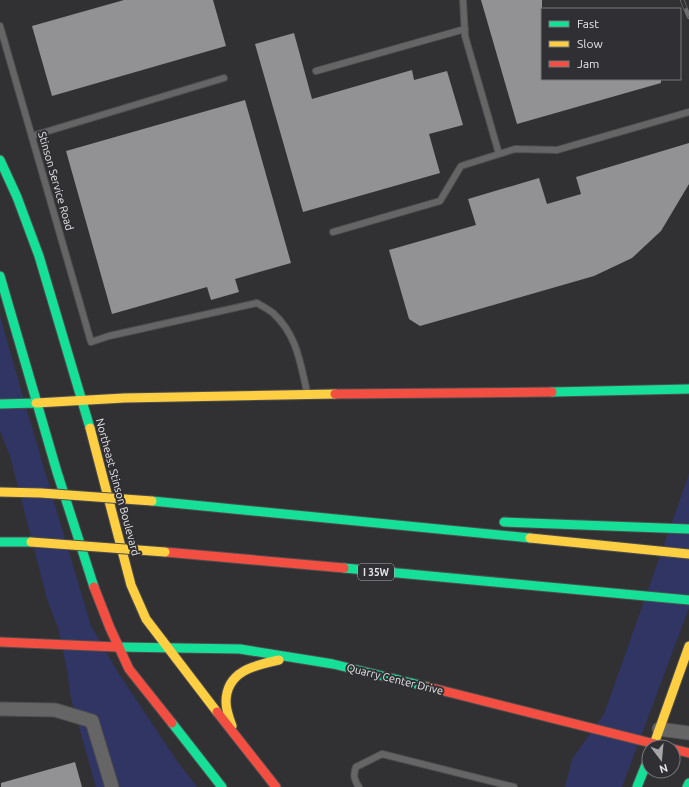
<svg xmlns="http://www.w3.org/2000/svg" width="689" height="787" font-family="Ubuntu,sans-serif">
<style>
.green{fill:#303563}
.building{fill:#929294}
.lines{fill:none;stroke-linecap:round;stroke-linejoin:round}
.lane-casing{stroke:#4e4e50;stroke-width:8}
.street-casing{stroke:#4e4e50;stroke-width:15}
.fast-casing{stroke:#4e4e50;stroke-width:11}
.slow-casing{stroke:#4e4e50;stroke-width:11}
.jam-casing{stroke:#4e4e50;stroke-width:11}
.lane{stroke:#656566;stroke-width:6}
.street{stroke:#656566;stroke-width:13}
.fast{stroke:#16e098;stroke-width:9}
.slow{stroke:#ffcf43;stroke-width:9}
.jam{stroke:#f24e42;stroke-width:9}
.rail-casing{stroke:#6d6d6f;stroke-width:4.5}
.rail{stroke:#303034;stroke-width:3;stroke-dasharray:9;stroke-linecap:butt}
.slow-bridge-casing{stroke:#4e4e50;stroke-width:11;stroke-linecap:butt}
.slow-bridge{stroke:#ffcf43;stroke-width:9}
.labels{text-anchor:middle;stroke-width:4;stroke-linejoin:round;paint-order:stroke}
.shield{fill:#303034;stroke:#afafb1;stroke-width:1}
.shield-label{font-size:10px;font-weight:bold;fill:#e5e5e7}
.street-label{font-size:11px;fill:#e5e5e7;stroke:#303034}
</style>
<rect width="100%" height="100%" fill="#313133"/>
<path class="green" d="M 0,316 L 28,414 L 91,626 L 119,674 L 177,761 L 197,787 L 96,787 L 71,699 L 67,671 L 59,631 L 47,599 L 10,456 L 0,431 Z
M 689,474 L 689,608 L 622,787 L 565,787 L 572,759 L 604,714 Z"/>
<path class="building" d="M 124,0 L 213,0 L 226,46 L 52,96 L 32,26 Z
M 481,0 L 542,0 L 542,79 L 661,79 L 661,83 L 517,124 Z
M 294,33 L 312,99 L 412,70 L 414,80 L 447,71 L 463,125 L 429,134 L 440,173 L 303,212 L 255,44 Z
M 245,100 L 291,263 L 235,279 L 239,292 L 211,300 L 207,287 L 112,314 L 66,151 Z
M 689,143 L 689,184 L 661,231 L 632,258 L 594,276 L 420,326 L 409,319 L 389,250 L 476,225 L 468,199 L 539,178 L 547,204 L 581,194 L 576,177 Z
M 75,762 L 82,787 L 1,787 L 1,783 Z"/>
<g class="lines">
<g class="lane-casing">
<path id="lane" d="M 463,0 L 465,36 L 499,154
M 0,26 L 91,342 L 109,336 L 257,303 C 262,306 268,309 273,313 C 297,335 300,362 307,392
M 316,71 L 465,29
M 32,136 L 224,78
M 333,232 L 440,201 L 461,166 L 515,149 L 557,150 L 689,112
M 359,787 C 354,780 353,775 356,767 L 382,754 L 514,787"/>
</g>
<g class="street-casing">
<path id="street" d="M 0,709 L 55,710 L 92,721 L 112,787
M 659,729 L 689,733"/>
</g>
<g class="fast-casing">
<path id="fast" d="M 0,160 L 17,197 L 39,256 L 90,428
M 0,276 L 57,472 L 94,587
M 552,392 L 689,389
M 0,404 L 36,403
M 152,501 L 530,538
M 504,522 L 689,529
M 0,542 L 31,542
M 344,568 L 689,600
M 117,647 L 240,649 L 333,664 L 428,687
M 172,723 L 222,787
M 637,787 L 649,757
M 687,787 L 689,783"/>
</g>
<g class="slow-casing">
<path id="slow" d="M 36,403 L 124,398 L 335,394
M 90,428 L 131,585 L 146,619 L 217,712
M 530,538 L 689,554
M 232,726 C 229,718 226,710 226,702 C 226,671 255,665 279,660
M 653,747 L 689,646"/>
</g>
<g class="jam-casing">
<path id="jam" d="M 335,394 L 552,392
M 165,552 L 344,568
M 94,587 L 110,628 L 129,669 L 172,723
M 0,642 L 117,647
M 428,687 L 667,747
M 217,712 L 276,787
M 673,749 L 689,753"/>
</g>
<use href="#lane" class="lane"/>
<use href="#street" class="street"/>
<use href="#fast" class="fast"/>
<use href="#slow" class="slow"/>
<use href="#jam" class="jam"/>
<g class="rail-casing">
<path id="rail" d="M 682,0 L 689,17"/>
</g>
<use href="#rail" class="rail"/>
<g class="slow-bridge-casing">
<path id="slow-bridge" d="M 0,492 L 41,493 L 152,501
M 31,542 L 165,552"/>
</g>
<use href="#slow-bridge" class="slow-bridge"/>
</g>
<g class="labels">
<rect class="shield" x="358" y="564" width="36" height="16" rx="3"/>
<g class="shield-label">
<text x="376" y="576">I 35W</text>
</g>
<g class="street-label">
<text transform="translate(56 181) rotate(74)" y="4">Stinson Service Road</text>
<text transform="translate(118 487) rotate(75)" y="4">Northeast Stinson Boulevard</text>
<text transform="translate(395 679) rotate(14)" y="4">Quarry Center Drive</text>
</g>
</g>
<rect x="541" y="8" width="140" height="72" fill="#303034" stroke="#78787c"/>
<rect x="549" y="21" width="20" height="6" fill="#16e098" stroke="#78787c"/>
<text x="577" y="28" font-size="12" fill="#e5e5e7">Fast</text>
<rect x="549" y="41" width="20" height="6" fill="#ffcf43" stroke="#78787c"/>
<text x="577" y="48" font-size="12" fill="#e5e5e7">Slow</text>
<rect x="549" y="61" width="20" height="6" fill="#f24e42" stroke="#78787c"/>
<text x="577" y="68" font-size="12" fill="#e5e5e7">Jam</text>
<g transform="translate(661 759) rotate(164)"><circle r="19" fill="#303034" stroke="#78787c"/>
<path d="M0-3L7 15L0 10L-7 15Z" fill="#a6a6a8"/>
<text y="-6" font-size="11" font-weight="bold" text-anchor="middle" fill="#e5e5e7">N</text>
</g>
</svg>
